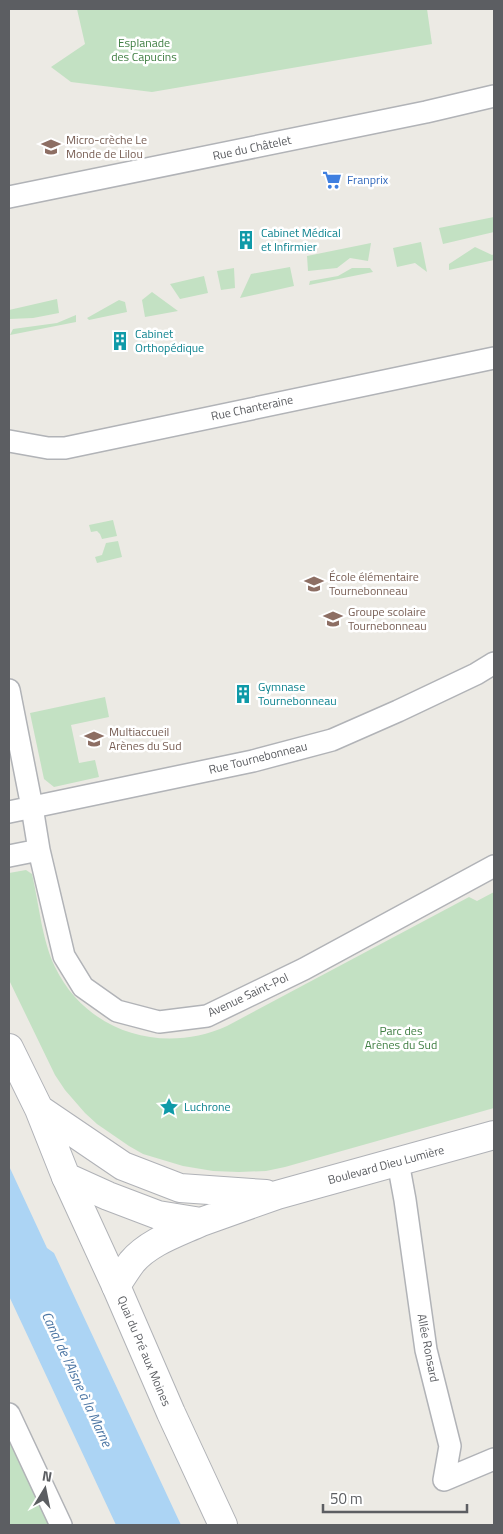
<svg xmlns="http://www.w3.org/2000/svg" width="503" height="1534" font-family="'Titillium Web',sans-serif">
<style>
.green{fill:#c3e1c3}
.water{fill:#acd4f4}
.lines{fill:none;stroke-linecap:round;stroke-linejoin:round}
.minor-casing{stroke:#b1b3b7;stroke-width:24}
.tertiary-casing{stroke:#b1b3b7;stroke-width:30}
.secondary-casing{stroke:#b0b2b7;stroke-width:30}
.minor{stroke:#fff;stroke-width:21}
.tertiary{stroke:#fff;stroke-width:28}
.secondary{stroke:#fff;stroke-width:28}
.labels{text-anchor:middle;stroke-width:5;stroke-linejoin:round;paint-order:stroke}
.park-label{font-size:12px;fill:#3f7e42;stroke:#fff}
.education-label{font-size:12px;fill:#785e54;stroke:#fff;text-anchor:start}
.street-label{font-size:12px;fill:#5c5e62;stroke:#fff}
.shop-label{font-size:12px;fill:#366cbe;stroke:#fff;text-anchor:start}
.culture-label{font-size:12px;fill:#0d838f;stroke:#fff;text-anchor:start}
.water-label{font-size:14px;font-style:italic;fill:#4c76a4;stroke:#fff}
</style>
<rect width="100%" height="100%" fill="#eceae4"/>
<path class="green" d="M 77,9 L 427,9 L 432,44 L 152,92 L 71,82 L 51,67 L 85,44 Z
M 494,217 L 494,232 L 443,244 L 439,228 Z
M 421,242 L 427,272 L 415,263 L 397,267 L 393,248 Z
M 371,243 L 368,261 L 350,258 L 337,268 L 308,271 L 307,256 Z
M 475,247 L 492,255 L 494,254 L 494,260 L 449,270 L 449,264 Z
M 290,267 L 294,286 L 240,298 L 251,274 Z
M 234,268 L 235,288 L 221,290 L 217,271 Z
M 352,268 L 370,268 L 373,272 L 309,285 L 310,281 L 338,276 Z
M 204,276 L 208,293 L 180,299 L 170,284 Z
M 152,292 L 178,311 L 145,317 L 142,300 Z
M 57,299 L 59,313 L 33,318 L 9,319 L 9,310 Z
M 119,300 L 125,302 L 127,312 L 89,320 L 87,318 Z
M 76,315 L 76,322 L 10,335 L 13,329 L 57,323 Z
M 113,520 L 117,536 L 102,539 L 100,534 L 97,531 L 91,532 L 89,525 Z
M 118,541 L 122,557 L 97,563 L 95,557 L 102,555 L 106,543 Z
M 105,697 L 109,717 L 71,725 L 79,763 L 95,760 L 99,777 L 54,787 L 44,779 L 30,713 Z
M 26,870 L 32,874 C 39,904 42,940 55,967 C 87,1033 163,1055 227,1026 L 469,897 L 477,901 L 494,892 L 494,1108 L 285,1167 L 266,1171 L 239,1172 L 213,1171 L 183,1166 L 143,1154 L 129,1146 L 97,1124 L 85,1113 L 65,1090 L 55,1075 L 9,980 L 9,873 Z
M 9,1428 L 53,1525 L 9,1525 Z"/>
<path class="water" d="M 9,1166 L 47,1248 L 54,1253 L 181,1525 L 116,1525 L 9,1296 Z"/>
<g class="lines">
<g class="minor-casing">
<path id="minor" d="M 9,197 L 426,112 L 494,96
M 9,441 L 48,448 L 65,448 L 494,358
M 9,690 L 32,807 L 39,850 L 64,956 L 83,987 L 117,1011 L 159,1022 L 207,1016 L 304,969 L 494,866
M 9,812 L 253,761 L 332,740 L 398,711 L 476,674 L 494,663
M 9,856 L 39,850
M 398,1162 L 405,1200 L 426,1350 L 450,1446 L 444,1480 L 494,1459
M 9,1414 L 61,1525"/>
</g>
<g class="tertiary-casing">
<path id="tertiary" d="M 66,1177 L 116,1286 L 171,1413 L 223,1525"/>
</g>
<g class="secondary-casing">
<path id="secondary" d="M 9,1048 L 39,1109 L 66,1177 L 108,1196 L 158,1215 L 201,1222 L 277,1195 L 494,1135
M 39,1109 L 123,1166 L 180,1188 L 266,1194
M 116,1286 C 121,1278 126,1270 132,1262 C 149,1242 177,1233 201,1222"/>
</g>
<use href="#minor" class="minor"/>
<use href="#tertiary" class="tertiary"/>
<use href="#secondary" class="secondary"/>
</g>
<defs>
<g id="school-bare" transform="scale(1.5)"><path d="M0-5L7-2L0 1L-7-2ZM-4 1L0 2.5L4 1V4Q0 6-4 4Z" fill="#8d6e63" stroke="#fff" stroke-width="2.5" paint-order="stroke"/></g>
<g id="supermarket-bare" transform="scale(1.5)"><path d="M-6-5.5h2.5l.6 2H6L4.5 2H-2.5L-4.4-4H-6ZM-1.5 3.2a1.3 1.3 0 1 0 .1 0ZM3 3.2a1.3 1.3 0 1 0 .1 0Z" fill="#3f7fe0" stroke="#fff" stroke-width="2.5" paint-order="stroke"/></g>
<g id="building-bare" transform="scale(1.5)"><path d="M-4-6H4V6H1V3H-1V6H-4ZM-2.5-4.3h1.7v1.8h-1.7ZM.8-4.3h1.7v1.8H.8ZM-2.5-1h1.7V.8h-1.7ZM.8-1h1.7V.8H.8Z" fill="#0f9aa8" stroke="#fff" stroke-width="2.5" paint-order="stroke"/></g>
<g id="sight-bare" transform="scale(1.5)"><path d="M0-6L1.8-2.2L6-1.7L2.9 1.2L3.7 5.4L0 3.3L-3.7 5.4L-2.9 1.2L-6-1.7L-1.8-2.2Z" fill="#0f9aa8" stroke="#fff" stroke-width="2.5" paint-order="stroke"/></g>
</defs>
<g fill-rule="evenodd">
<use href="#school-bare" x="51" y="147"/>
<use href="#supermarket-bare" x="332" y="180"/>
<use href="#building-bare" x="246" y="240"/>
<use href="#building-bare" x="120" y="341"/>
<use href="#school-bare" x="314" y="584"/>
<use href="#school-bare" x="333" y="619"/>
<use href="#building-bare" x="243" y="694"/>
<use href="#school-bare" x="94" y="739"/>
<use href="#sight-bare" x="169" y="1107"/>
</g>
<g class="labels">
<g class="park-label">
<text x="144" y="47">Esplanade<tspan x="144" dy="14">des Capucins</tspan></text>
<text x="401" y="1035">Parc des<tspan x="401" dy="14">Arènes du Sud</tspan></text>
</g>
<g class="education-label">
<text x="66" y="144">Micro-crèche Le<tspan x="66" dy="14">Monde de Lilou</tspan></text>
<text x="329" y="581">École élémentaire<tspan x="329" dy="14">Tournebonneau</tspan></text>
<text x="348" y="616">Groupe scolaire<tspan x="348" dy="14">Tournebonneau</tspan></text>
<text x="109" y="736">Multiaccueil<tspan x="109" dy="14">Arènes du Sud</tspan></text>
</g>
<g class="street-label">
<text transform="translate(252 148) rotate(-12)" y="4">Rue du Châtelet</text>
<text transform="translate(252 408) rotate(-12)" y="4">Rue Chanteraine</text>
<text transform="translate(258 758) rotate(-14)" y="4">Rue Tournebonneau</text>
<text transform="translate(248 995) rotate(-25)" y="4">Avenue Saint-Pol</text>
<text transform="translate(386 1165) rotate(-15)" y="4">Boulevard Dieu Lumière</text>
<text transform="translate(428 1348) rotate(79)" y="4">Allée Ronsard</text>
<text transform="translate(144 1351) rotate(67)" y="4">Quai du Pré aux Moines</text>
</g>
<g class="shop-label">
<text x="347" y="184">Franprix</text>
</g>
<g class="culture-label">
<text x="261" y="237">Cabinet Médical<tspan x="261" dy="14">et Infirmier</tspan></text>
<text x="135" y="338">Cabinet<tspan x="135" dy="14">Orthopédique</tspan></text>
<text x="258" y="691">Gymnase<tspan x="258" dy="14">Tournebonneau</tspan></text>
<text x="184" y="1111">Luchrone</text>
</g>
<g class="water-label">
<text transform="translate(77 1379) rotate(65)" y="5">Canal de l'Aisne à la Marne</text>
</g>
</g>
<rect width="503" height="1534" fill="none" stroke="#5c5e62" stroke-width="20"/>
<g transform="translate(45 1489) rotate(10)" stroke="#ffffff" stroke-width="4" paint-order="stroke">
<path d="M0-4L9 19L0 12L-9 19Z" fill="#5c5e62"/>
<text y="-8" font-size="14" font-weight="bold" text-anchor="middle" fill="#5c5e62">N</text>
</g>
<path d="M323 1504v8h144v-8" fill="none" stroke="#5c5e62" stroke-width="2.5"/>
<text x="330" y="1504" font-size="15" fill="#5c5e62" stroke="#ffffff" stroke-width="4" paint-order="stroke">50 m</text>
</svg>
